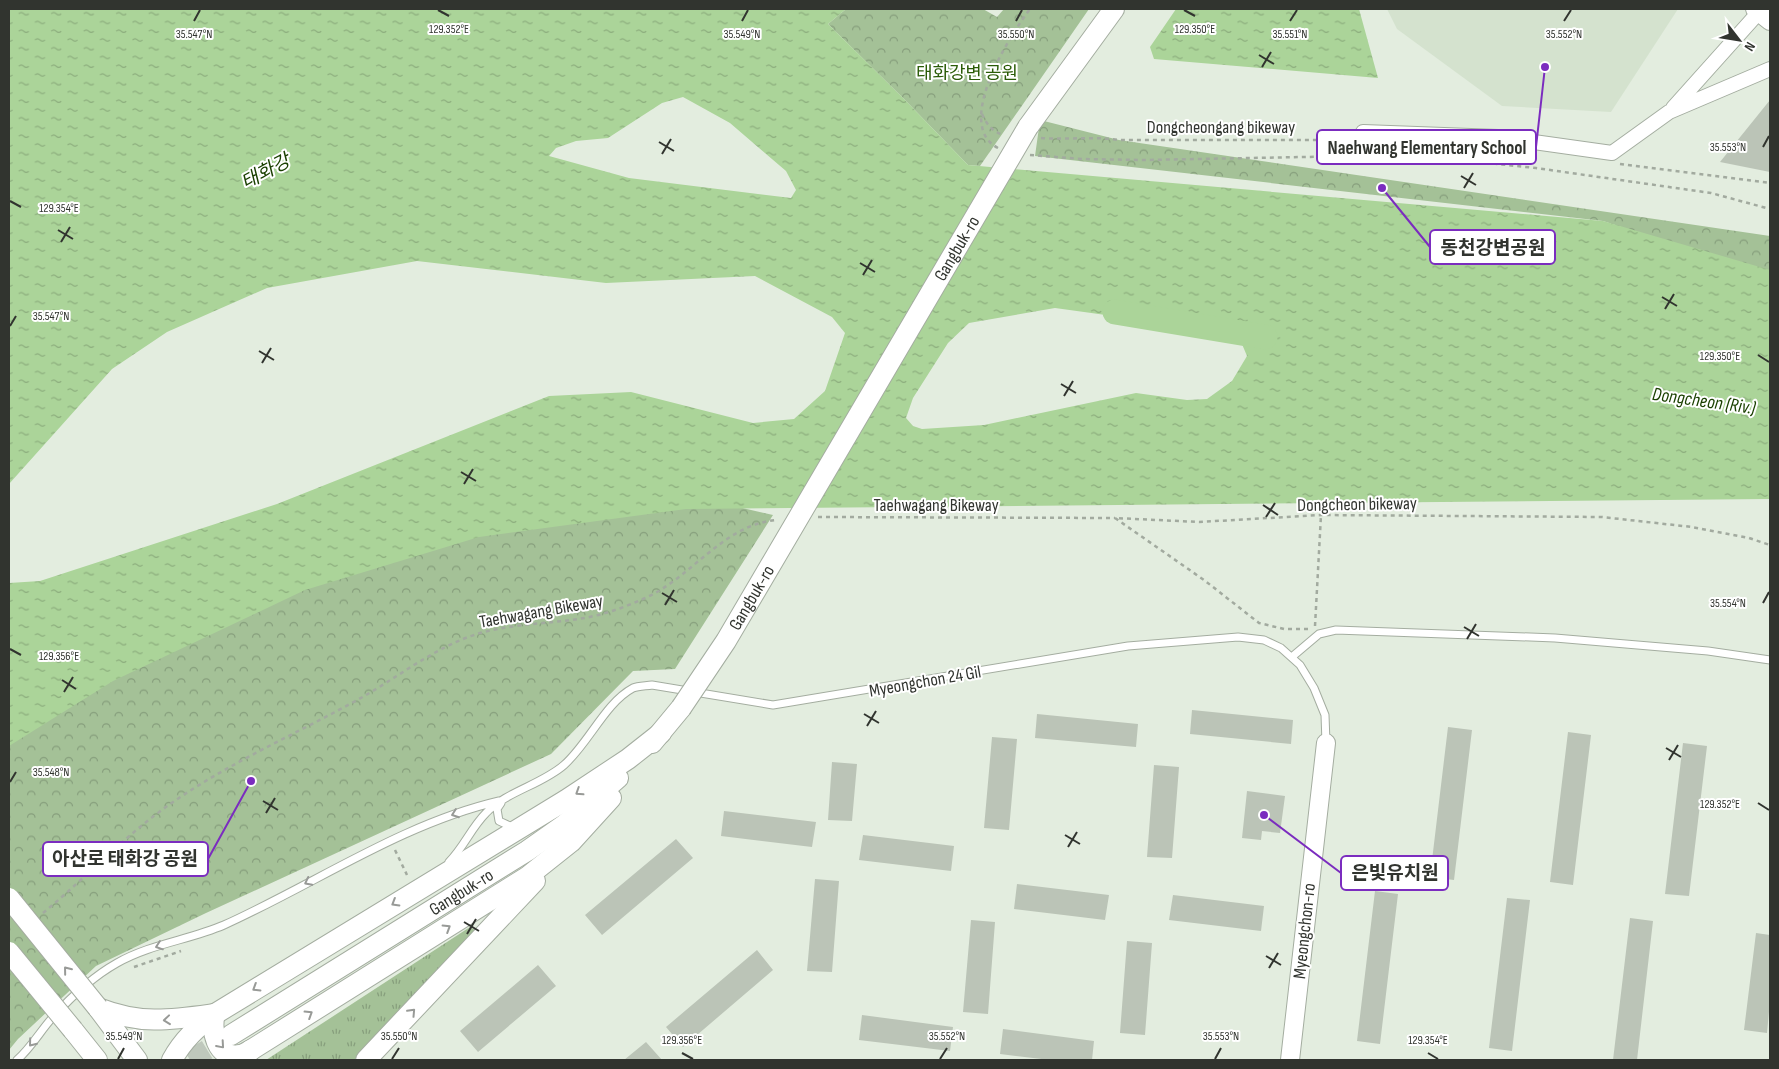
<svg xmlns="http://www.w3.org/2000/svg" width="1779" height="1069" font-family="'Sofia Sans Condensed','Noto Sans KR',sans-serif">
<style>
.built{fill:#d4e2ce}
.grass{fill:url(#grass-tufts)}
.forest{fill:url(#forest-crowns)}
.water{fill:url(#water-ripples);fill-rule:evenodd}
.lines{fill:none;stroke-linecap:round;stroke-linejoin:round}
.river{stroke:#abd499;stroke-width:25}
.building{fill:#bbc4b7}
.secondary-tunnel{stroke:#bfc8bc;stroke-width:20;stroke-dasharray:20 10;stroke-linecap:butt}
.service-casing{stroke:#a4ada0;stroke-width:9}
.minor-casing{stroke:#a4ada0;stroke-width:16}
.tertiary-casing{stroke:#a4ada0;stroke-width:20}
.secondary-casing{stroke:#a4ada0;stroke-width:22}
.path{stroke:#a2aa9f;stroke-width:2.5;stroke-dasharray:4 4;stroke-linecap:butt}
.service{stroke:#fff;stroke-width:7}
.minor{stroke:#fff;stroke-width:14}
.tertiary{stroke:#fff;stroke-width:18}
.secondary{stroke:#fff;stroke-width:20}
.secondary-bridge-casing{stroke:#a4ada0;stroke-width:22;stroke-linecap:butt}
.secondary-bridge{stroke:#fff;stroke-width:20}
.oneway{stroke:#989a97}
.ticks{fill:none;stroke:#31342f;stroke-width:2}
.labels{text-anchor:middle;stroke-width:4;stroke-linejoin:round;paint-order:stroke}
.park-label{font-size:18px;fill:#2b5c08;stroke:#fff}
.street-label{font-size:18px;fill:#31342f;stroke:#fff}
.water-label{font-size:19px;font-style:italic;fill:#1a4001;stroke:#fff}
.ticks-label{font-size:12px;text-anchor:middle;fill:#31342f;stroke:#fff;stroke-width:4;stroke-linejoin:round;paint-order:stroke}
.leader{fill:none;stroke:#7b2cbf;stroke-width:2}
.callout-dot{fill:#7b2cbf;stroke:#fff;stroke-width:2}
.callout{fill:#fff;stroke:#7b2cbf;stroke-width:2}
.callout-label{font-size:19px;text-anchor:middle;font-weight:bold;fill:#31342f}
</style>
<defs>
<pattern id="grass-tufts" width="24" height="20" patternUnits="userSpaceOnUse" patternTransform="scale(1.25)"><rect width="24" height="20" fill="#a4c197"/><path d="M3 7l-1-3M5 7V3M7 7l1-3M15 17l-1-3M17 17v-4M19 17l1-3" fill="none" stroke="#869e7c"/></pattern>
<pattern id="forest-crowns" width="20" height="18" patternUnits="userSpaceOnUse" patternTransform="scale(1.25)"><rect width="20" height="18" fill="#a4c197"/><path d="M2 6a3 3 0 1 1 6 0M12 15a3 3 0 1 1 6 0" fill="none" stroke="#869e7c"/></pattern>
<pattern id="water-ripples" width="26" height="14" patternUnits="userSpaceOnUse" patternTransform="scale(1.25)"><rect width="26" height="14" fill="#abd499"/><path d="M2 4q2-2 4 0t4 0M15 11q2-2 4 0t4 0" fill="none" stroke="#8cad7d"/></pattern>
</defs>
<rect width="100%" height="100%" fill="#e3eddf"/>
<path class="built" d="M 1387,9 L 1678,9 L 1611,112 L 1502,106 L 1397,29 Z"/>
<path class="grass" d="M 470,927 L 478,932 L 354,1060 L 266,1060 Z"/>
<path class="forest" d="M 846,9 L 983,9 L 997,17 L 1004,9 L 1089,9 L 980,166 L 968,165 L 904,99 L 828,24 Z
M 1040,120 L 1119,140 L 1770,236 L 1770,276 L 1603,221 L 1035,156 Z
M 690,496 L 773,515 L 675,669 L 633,671 L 551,754 L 206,913 L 96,966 L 18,1039 L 9,1050 L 9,732 L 222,607 L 455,532 Z"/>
<path class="water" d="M 9,9 L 846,9 L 828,24 L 904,99 L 968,165 L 1603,221 L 1770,270 L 1770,499 L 686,509 L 479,537 L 305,590 L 113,681 L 9,746 L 9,583 L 40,581 L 277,504 L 549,396 L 631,392 L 753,423 L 794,419 L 825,391 L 845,333 L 832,317 L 755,276 L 606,283 L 417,261 L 267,288 L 167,332 L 112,369 L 9,484 ZM 683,97 L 730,123 L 786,171 L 796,190 L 791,198 L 629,178 L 549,156 L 556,148 L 576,141 L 608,138 L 662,103 ZM 1055,308 L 1142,320 L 1169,311 L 1214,318 L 1239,337 L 1247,356 L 1232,381 L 1207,399 L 1187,400 L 1136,393 L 984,425 L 922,429 L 913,426 L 906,418 L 913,398 L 948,343 L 969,323 Z
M 1176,9 L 1359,9 L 1378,78 L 1154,59 L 1150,47 Z"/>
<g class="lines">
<path class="river" d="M 1115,312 L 1265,337"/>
</g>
<path class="building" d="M 1770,100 L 1770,172 L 1720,162 Z
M 1192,710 L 1293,720 L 1291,744 L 1190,734 Z
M 1037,714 L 1138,724 L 1136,747 L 1035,738 Z
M 1448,727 L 1472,730 L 1454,880 L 1430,877 Z
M 1568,732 L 1591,735 L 1573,885 L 1550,882 Z
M 992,737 L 1017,739 L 1009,830 L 984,828 Z
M 1683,743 L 1707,746 L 1689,896 L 1665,894 Z
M 832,762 L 857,764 L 852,821 L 828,820 Z
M 1154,765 L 1179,767 L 1172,858 L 1147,857 Z
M 1247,791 L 1285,796 L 1280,833 L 1262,831 L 1261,840 L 1242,838 Z
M 724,811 L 816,822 L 812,847 L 721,836 Z
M 863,835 L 954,846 L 951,871 L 859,860 Z
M 676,839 L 693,858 L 602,935 L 585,915 Z
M 815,879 L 839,881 L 832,972 L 807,971 Z
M 1017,884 L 1109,895 L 1105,920 L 1014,909 Z
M 1375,891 L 1398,894 L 1380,1044 L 1357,1041 Z
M 1173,895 L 1264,906 L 1261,931 L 1169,920 Z
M 1507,898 L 1530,900 L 1512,1051 L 1489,1048 Z
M 1630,918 L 1653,921 L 1637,1060 L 1613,1060 Z
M 971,920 L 995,922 L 988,1014 L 963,1012 Z
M 1756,933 L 1770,935 L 1770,1001 L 1767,1033 L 1744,1030 Z
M 1127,941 L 1152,943 L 1145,1035 L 1120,1033 Z
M 757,950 L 773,970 L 683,1047 L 666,1027 Z
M 538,965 L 556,986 L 478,1052 L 460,1031 Z
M 862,1015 L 953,1027 L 950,1051 L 859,1040 Z
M 1003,1029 L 1094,1041 L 1092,1060 L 1050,1060 L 1000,1054 Z
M 646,1042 L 662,1060 L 624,1060 Z"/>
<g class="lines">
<path class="secondary-tunnel" d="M 190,1060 L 231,1035"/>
<g class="service-casing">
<path id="service" d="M 1293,656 L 1319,634 L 1336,630 L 1555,638 L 1708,651 L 1770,660
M 501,803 L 497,809 L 499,821 L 512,827
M 449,862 C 464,847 471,828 486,813 C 507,791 541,785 564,765 C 589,743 605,703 633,688 C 638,686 646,686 652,685 L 773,705 L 1128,646 L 1238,637 L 1264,640 L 1281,648 L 1300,665 L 1314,688 L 1325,715 L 1326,743
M 17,1060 C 31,1048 41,1030 53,1017 C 71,997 94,976 117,963 C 150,944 189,940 224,925 C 315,884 401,824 499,801"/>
</g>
<g class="minor-casing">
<path id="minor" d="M 1673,108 L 1759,12
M 1363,132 L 1498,137 L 1612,153 L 1669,112 L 1770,69"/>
</g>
<g class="tertiary-casing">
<path id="tertiary" d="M 1755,9 L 1770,21
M 1290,1060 L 1326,743"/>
</g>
<g class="secondary-casing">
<g id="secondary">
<path d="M 1028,127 L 1114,9"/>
<path d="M 652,743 L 681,708"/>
<path d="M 98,1008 C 141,1025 171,1020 215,1014 C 210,1029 217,1060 239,1055 C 243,1055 247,1052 251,1050"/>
<path d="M 98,1008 L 137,1060"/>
<path d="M 73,1030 L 97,1060"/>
<path id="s1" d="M 231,1035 L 527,851 L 564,825 L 618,778"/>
<path d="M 172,1060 C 183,1040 197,1027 215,1014 L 566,800 L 628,759 L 661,733"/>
<path d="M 240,1060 L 251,1050 L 527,877 L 571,842 L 611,798"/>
<path d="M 366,1060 L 535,881"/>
</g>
</g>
<path class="path" d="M 982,114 C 987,125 992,131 1003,135
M 1041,138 C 1068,140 1093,136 1119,140 L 1353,140
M 998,148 C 953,125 1010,35 1030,9
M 1030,155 L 1082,159 L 1144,160 L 1410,155 L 1536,168 L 1711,193 L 1770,209
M 1620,164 L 1770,183
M 818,517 L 1115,518
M 1315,626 L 1321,515
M 1308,629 L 1284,629 L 1259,623 L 1204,580 L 1115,518 L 1199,522 L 1321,515 L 1602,517 L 1692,527 L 1749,538 L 1770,545
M 395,850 L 407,875
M 43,913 C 88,876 128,832 176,800 C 233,761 298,733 359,699 C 397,678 435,647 477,634 C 510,624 545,624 578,619 C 600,616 623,608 643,599 C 691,579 723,524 777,520
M 134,967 L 181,951"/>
<use href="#service" class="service"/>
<use href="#minor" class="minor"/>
<use href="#tertiary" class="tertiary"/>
<use href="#secondary" class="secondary"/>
<g class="secondary-bridge-casing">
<g id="secondary-bridge">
<path id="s2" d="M 681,708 L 726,641 L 1028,127"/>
<path d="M 9,898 L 98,1008"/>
<path d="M 9,952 L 73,1030"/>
</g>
</g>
<use href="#secondary-bridge" class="secondary-bridge"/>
</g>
<defs><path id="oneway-chevron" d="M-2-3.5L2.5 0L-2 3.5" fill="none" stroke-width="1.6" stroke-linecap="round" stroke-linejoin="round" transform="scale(1.25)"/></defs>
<g class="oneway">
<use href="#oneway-chevron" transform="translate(579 792) rotate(147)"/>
<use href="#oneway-chevron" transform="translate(455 814) rotate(160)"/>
<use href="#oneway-chevron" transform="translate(308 882) rotate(153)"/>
<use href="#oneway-chevron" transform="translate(395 903) rotate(149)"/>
<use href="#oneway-chevron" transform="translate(447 928) rotate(-32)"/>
<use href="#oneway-chevron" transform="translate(159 946) rotate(161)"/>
<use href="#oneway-chevron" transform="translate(67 970) rotate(-129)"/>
<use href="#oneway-chevron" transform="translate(256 988) rotate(148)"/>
<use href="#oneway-chevron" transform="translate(412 1012) rotate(-47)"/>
<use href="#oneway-chevron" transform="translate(309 1014) rotate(-32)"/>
<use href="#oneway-chevron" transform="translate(167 1020) rotate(174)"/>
<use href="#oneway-chevron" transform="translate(32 1043) rotate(129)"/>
<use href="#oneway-chevron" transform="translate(221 1045) rotate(49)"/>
</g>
<path class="ticks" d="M 438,10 L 449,16M 1184,10 L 1195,16M 194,21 L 200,10M 742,21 L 748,10M 1016,21 L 1022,10M 1290,21 L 1297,10M 1564,21 L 1571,10M 1259,55 L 1274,64M 1262,67 L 1271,52M 659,142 L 674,151M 1763,147 L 1769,136M 662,154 L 671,139M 1461,176 L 1476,185M 1464,188 L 1473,173M 10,201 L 21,207M 58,230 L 73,239M 61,242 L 70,227M 860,263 L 875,272M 863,275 L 872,260M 1662,297 L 1677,306M 1665,309 L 1674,294M 10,326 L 16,316M 259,351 L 274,360M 1758,355 L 1769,362M 262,363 L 271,348M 1061,384 L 1076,393M 1064,396 L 1073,381M 461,472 L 476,481M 464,484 L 473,469M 1263,505 L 1278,515M 1266,517 L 1275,503M 662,593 L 677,602M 1763,603 L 1769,592M 665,605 L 674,590M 1464,627 L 1479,636M 1467,639 L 1476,624M 10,649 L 21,655M 62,680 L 76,689M 64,692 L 73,677M 864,714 L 879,723M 867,726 L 876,711M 1666,748 L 1681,757M 1669,760 L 1678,745M 10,782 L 16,772M 263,801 L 278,810M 1758,803 L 1769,810M 266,813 L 275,798M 1065,835 L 1080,844M 1068,847 L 1077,832M 464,922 L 479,931M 467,934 L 476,919M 1266,956 L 1281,965M 1269,968 L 1278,953M 682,1053 L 693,1059M 1428,1053 L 1438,1059M 118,1059 L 124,1048M 392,1059 L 399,1048M 940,1059 L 947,1048M 1215,1059 L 1221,1048"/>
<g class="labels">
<g class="park-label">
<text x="967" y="79">태화강변 공원</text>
</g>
<g class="street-label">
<text x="1221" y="133">Dongcheongang bikeway</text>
<text dy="6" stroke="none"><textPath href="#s2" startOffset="536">Gangbuk-ro</textPath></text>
<text transform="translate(1357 504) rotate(-1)" y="6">Dongcheon bikeway</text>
<text x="936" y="511">Taehwagang Bikeway</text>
<text dy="6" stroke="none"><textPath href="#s2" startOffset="131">Gangbuk-ro</textPath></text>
<text transform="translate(541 611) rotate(-10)" y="6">Taehwagang Bikeway</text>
<text transform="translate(925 681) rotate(-10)" y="6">Myeongchon 24 Gil</text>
<text dy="6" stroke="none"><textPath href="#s1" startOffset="271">Gangbuk-ro</textPath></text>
<text transform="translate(1304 931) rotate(-84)" y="6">Myeongchon-ro</text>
</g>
<g class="water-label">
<text transform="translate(265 171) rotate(-28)" y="7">태화강</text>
<text transform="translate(1704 400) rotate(8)" y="7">Dongcheon (Riv.)</text>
</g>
</g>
<g class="ticks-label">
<text x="449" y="33">129.352°E</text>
<text x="1195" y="33">129.350°E</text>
<text x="194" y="38">35.547°N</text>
<text x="742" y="38">35.549°N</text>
<text x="1016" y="38">35.550°N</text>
<text x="1290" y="38">35.551°N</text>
<text x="1564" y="38">35.552°N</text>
<text x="1728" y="151">35.553°N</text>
<text x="59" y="212">129.354°E</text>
<text x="51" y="320">35.547°N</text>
<text x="1720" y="360">129.350°E</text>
<text x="1728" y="607">35.554°N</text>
<text x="59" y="660">129.356°E</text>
<text x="51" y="776">35.548°N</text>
<text x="1720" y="808">129.352°E</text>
<text x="124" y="1040">35.549°N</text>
<text x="399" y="1040">35.550°N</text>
<text x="947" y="1040">35.552°N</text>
<text x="1221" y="1040">35.553°N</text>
<text x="682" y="1044">129.356°E</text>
<text x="1428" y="1044">129.354°E</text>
</g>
<path class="leader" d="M1545 67L1536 147M1382 188L1430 247M251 781L208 859M1264 815L1341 873"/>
<g class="callout-dot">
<circle cx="1545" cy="67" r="5"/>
<circle cx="1382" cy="188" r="5"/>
<circle cx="251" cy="781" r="5"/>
<circle cx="1264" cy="815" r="5"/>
</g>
<g class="callout">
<rect x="1317" y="130" width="219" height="34" rx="5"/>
<rect x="1430" y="230" width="125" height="34" rx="5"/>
<rect x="43" y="842" width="165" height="34" rx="5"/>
<rect x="1341" y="856" width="107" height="34" rx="5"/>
</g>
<g class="callout-label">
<text x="1427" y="154">Naehwang Elementary School</text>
<text x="1493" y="254">동천강변공원</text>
<text x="125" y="865">아산로 태화강 공원</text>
<text x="1395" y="879">은빛유치원</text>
</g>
<rect width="1779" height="1069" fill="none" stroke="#31342f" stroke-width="20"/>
<g transform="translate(1739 40) rotate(121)" stroke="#ffffff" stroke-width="4" paint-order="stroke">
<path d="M0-4L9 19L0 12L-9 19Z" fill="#31342f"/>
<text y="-8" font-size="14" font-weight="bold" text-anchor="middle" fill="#31342f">N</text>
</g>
</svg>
